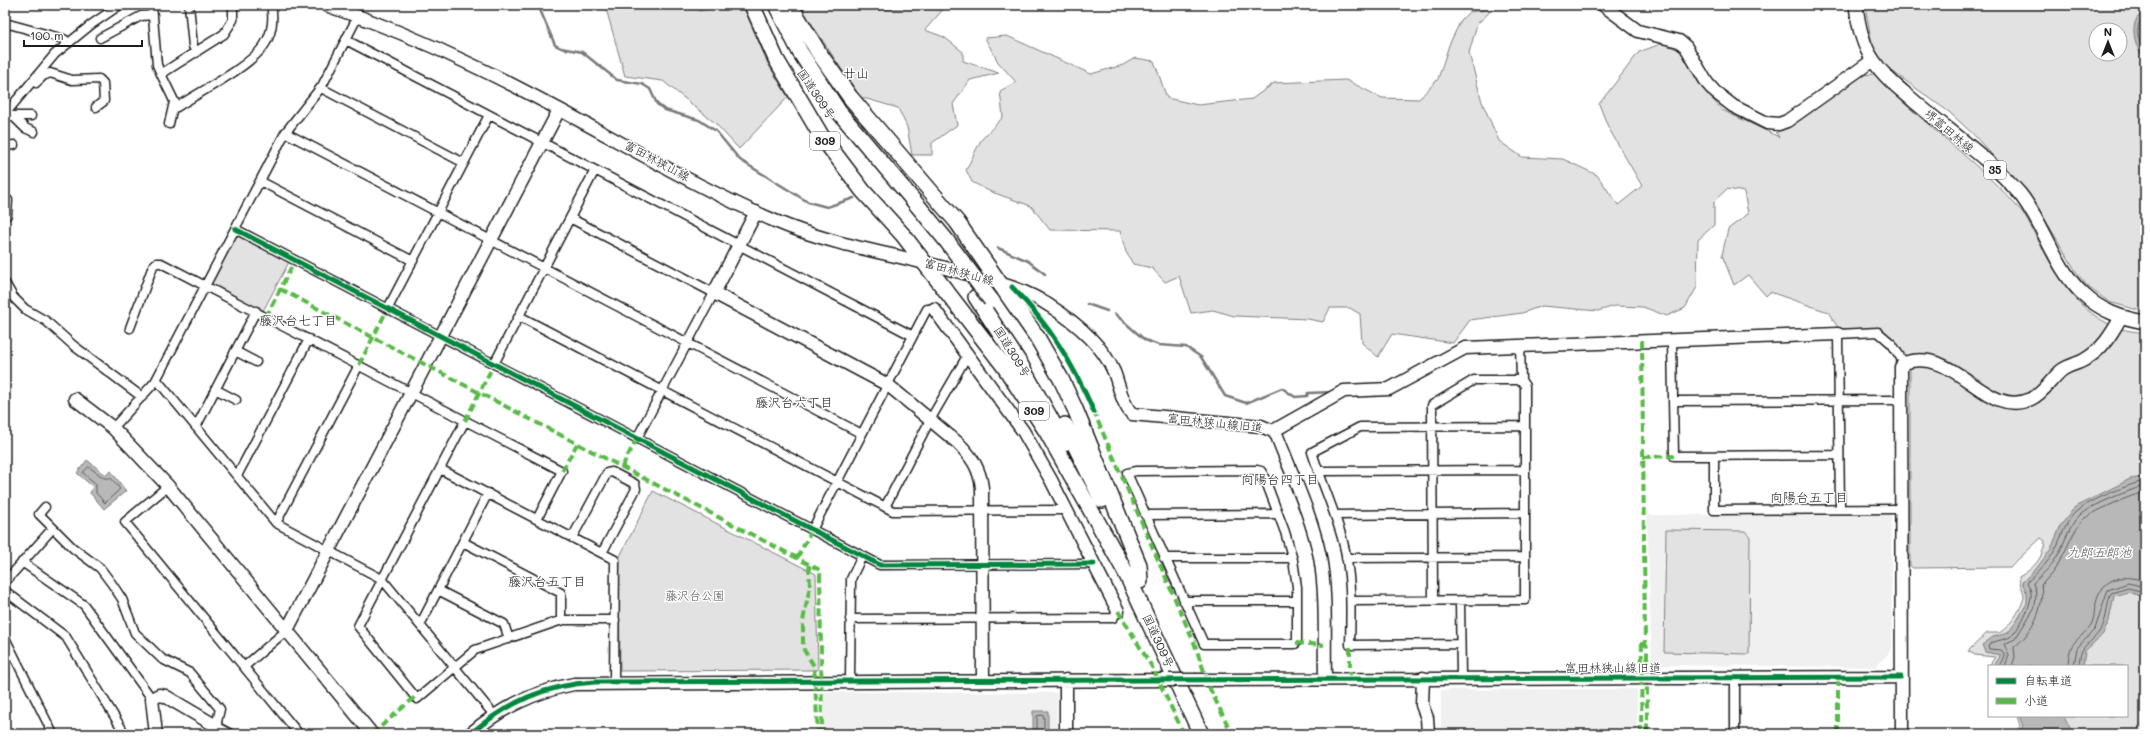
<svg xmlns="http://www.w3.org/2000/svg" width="2150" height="739" font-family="Mali,'Klee One',sans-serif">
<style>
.built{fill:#f0f0f0}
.green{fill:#e2e2e2;stroke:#7f7f7f;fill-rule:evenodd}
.water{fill:#b8b8b8;stroke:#7a7a7a}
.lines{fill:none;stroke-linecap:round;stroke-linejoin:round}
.shore{stroke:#5a5a5a;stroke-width:1}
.stream{stroke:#7a7a7a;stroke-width:2.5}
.street-casing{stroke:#1c1c1c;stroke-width:11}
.secondary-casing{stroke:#1c1c1c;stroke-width:15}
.primary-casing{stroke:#1c1c1c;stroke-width:16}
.highway-casing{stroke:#1c1c1c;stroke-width:18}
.street{stroke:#fff;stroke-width:8}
.secondary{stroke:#fff;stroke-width:12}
.primary{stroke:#fff;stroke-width:13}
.highway{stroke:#fff;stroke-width:15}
.secondary-bridge-casing{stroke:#1c1c1c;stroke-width:15;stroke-linecap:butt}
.highway-bridge-casing{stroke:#1c1c1c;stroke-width:18;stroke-linecap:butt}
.secondary-bridge{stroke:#fff;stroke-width:12}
.highway-bridge{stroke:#fff;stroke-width:15}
.quiet{stroke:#58b947;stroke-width:4;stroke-dasharray:8 4;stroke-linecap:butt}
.cycleway-casing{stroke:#fff;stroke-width:8}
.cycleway{stroke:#00873e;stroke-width:5}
.labels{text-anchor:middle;stroke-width:3;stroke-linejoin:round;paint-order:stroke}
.shield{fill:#fff;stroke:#606060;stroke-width:1}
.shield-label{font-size:11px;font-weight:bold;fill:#1c1c1c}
.street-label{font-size:12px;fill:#1c1c1c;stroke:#fff}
.park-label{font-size:12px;fill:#575757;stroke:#fff}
.neighbourhood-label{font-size:13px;fill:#1c1c1c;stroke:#fff}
.water-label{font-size:13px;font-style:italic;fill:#5a5a5a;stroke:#fff}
</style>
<rect width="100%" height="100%" fill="#fff"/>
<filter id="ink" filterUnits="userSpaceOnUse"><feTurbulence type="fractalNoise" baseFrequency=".025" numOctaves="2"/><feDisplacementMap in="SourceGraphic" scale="8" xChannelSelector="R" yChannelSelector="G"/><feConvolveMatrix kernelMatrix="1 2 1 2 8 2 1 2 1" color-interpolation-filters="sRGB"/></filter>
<g filter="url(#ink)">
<path class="built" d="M 1891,514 L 1892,650 L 1875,667 L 1652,665 L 1647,515 Z
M 1637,689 L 1637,734 L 1441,734 L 1441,690 Z
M 823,692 L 1057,693 L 1057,734 L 824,734 Z"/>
<path class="green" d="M 605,5 L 694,5 L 699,11 L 722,5 L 743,5 L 768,64 L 788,97 L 739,149 L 715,123 L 663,81 L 625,76 Z
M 799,5 L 855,5 L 866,10 L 946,6 L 925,30 L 944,37 L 963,52 L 963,61 L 999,73 L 970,80 L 953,104 L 957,125 L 932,143 L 932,155 L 912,155 L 907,127 L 898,108 L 860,97 Z
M 1865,5 L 2145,5 L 2145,312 L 2109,302 L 2088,287 L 2077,273 L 2034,201 L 1994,157 L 1972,133 L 1949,112 L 1885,66 L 1872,44 ZM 2096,30 L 2120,30 L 2120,54 L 2096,54 Z
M 1493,9 L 1477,24 L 1469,53 L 1482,102 L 1499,141 L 1522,157 L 1563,159 L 1597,175 L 1618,205 L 1642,186 L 1608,127 L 1599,104 L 1639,52 L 1663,43 L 1681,51 L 1698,82 L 1722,110 L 1779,137 L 1776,133 L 1862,75 L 1875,74 C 1921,124 1979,161 2023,213 C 2046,252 2064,301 2107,323 C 2118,330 2132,331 2145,333 L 2145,734 L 2015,734 L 2020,726 L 2017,716 L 2127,716 L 2127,666 L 1989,666 L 1995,657 L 1975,655 L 1968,651 L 1987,633 L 1999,633 C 2009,628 2024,606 2024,595 C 2023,589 2019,584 2019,577 C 2034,568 2043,559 2045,541 L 2041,538 L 2010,567 L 1913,568 L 1910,566 L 1910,370 C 1905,350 1895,342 1880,328 L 1839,329 L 1828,312 L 1770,292 L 1766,296 L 1748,275 L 1734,285 L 1722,255 L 1728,229 L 1748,214 L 1744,192 L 1727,189 L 1714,201 L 1714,225 L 1698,240 L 1697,287 L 1685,308 L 1667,316 L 1643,307 L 1615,306 L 1598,311 L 1542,306 L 1522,313 L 1470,320 L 1453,343 L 1392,334 L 1378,357 L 1362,343 L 1360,314 L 1350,308 L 1330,308 L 1323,322 L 1308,319 L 1234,316 L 1213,310 L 1191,313 L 1179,276 L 1165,282 L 1152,268 L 1133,264 L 1126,252 L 1120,231 L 1050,230 L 1031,206 L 989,191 L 972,182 L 966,170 L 981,140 L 1003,117 L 1000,91 L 1016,82 L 998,62 L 985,38 L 1007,36 L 1091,74 L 1123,65 L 1135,58 L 1154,61 L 1167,98 L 1198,105 L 1252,99 L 1274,83 L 1346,80 L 1382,98 L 1419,99 L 1438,79 L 1449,45 L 1461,20 L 1469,12 Z
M 237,235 L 289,262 L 263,311 L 211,284 Z
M 653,491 L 816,574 L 818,670 L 620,671 L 619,558 Z
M 1666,530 L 1745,531 L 1750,537 L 1749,654 L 1664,652 Z"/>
<path class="water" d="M 2145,12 L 2145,60 C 2135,48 2126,20 2145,12 Z
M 87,460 L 106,475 L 111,471 L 126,491 L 104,509 L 90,493 L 93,487 L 77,473 Z
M 2145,477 L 2145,597 L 2128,592 L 2114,596 L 2109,621 L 2103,634 L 2085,651 L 2083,666 L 1994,666 L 2001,655 L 1985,652 L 1982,645 L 1993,637 L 2008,633 L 2018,619 L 2027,603 L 2027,594 L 2022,582 L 2036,569 L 2051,549 L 2061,525 L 2075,507 L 2130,479 Z
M 1033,711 L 1048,711 L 1048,734 L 1033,734 Z
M 2019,716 L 2064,716 L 2073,734 L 2017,734 L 2023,726 Z"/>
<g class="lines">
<path class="shore" d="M 2145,16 C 2133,24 2138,43 2145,54
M 89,467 L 104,478 L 111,478 L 120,489 L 105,503 L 96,493 L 96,484 L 83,473 Z
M 1999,666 L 2004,657 L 2004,653 L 2001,650 L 1989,649 L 1988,646 C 1996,639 2002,641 2010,637 C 2018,632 2033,602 2031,593 C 2031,589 2028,585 2027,582 C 2038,572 2048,563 2055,550 C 2062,537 2066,519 2078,510 C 2089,501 2131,483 2145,481
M 2005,666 L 2009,655 L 2004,644 L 2015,639 L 2035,607 L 2036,593 L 2033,583 C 2043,574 2053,565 2059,553 C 2066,540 2069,525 2080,515 C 2088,507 2133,488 2145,486
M 2012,666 L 2015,657 L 2014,647 C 2032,634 2045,607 2041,585 C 2059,568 2063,554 2074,533 C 2077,529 2081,521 2085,518 C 2097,510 2131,495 2145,492
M 2068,666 C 2069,638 2078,643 2091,625 C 2094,620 2094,613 2095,607 C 2101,578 2119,573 2145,581
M 2074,666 L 2077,648 L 2095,629 L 2108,590 L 2128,583 L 2145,587
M 2079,666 C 2080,643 2088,647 2099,632 C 2108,621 2106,605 2111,593 L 2128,588 L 2145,592
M 1037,734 L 1037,716 L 1042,715 L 1044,717 L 1044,734"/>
<path class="stream" d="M 538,5 L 555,45 L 561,48 L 582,52 L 617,80 L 642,84 L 650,89 L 657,104 L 665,110 L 699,120 L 716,131 L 740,160 L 808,202 L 827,207 L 854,198
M 998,248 L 1028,261 L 1045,274
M 1087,304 L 1107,311
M 1115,314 L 1145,340 L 1159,345 L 1186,347 L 1201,357 L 1225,396 L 1246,403 L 1282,388 L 1295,397 L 1307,396 L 1308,393 L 1333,392"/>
<g class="street-casing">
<path id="street" d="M 152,5 L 157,65 L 161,74 L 224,34 L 233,20 L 233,5
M 189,5 L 193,46 L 196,53
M 5,23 L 64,39 L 69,43
M 100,38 L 141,16 L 153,15
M 346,40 L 913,336
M 161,74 L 177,107 C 201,91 246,69 263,47 C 272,35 274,19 271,5
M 36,83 L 43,76 L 50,73 L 72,80 L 99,79 L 103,83 L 104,101 L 96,107
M 321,88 L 464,163
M 5,114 L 55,54 L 92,24 L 120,5
M 11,116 L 31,116
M 13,116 L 25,128 L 34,132
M 169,124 L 174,102
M 286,133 L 862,434
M 5,146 L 14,145
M 260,181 L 413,261
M 5,198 L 8,200 L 7,215
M 570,218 L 714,293 L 637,438
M 235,229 L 880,565 L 1094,564
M 5,283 L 13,297 L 25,309 L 46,321 L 74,346 L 142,397
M 388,308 L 489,115
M 519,316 L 893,511 L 1066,510
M 130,328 L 153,266 L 156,263 L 161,263 L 562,471 L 537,519
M 1672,339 L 1674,456 L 1839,455
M 235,351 L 256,362
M 494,364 L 595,170
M 157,380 L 276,523 L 382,579 L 494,715
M 215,389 L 236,400
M 1673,401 L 1900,400
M 465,421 L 358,626 L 417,699 L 475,650 L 562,620 L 615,620
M 196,427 L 256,311
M 113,428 L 155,382 L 285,133 L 322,86 L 358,16
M 1714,456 L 1714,510 L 1901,509
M 440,469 L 615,560 L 614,682
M 1257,470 L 1261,471 L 1263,474 L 1285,532 L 1293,560 L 1297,587 L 1297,642 L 1295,644 L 1204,644 L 1127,473 L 1136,471 Z
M 1318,471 L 1525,470
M 237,476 L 309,339
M 168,486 L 125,522 L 299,734
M 45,507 L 39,514 L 73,548 L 100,568 L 112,584 L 122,599 L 135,633 L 162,659 L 190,673 L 220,709 L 216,726 L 231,734
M 885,507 L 930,420 L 967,356
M 1840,509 L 1838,334 L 1878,332 L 1892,344 L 1904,363
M 1145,515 L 1278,514
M 1335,515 L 1525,513
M 276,523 L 359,365
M 812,530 L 927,309 L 934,309
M 572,538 L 607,473 L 612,472 L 635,484 L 636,489 L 602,553
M 463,542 L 561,593 L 561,621
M 1164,558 L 1292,558
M 1346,558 L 1525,557
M 22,562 L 84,605 L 152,699
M 5,582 L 53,528
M 438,590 L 504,624 L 509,639
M 5,591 L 66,637 L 125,734
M 1184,601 L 1297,601
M 1351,601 L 1525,600 L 1525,386 L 1521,380 L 1520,345
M 1433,601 L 1432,405 L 1474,380 L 1521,380
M 1460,601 L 1461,678
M 850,619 L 1113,618 L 1118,611
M 420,625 L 488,493
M 5,638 L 53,734
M 1460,644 L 1350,645 C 1351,609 1352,573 1342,538 C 1334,509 1321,481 1312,452 L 1360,427 L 1524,426
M 245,666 L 287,630
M 1735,677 L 1735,734
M 850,681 L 851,579 L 862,556"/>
</g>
<g class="secondary-casing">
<path id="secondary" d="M 326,5 C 376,22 425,42 472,65 C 575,113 670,176 775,221 C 836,247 903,255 967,274 C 996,282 1025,289 1050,306 C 1075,322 1102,344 1114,372 C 1119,385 1122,404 1132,414 L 1261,426 L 1273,431 L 1277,436 C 1292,475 1312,516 1320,557 C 1327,597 1324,639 1325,679
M 1603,5 L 1638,31 L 1679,41 L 1686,47 L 1707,83 L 1715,92 L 1733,106 L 1767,123 L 1779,124 L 1787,121 L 1873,60
M 756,212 L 714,293 L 888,385 L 958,443 C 972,457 980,469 982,488 L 983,681
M 934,309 L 1023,431 L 1051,480 L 1118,611
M 75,399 L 113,428 L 168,486 L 372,734
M 1273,431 L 1344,391 L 1389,389 L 1465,348 L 1838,334
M 287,630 L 559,110
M 1423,678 L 1422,705 L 1427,718 L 1428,734
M 1066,680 L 1066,734
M 1197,680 L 1901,677
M 156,734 L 152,699 L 159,695 L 165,696 L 216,726
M 470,734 C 501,708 533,692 574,684 L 1169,680
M 1902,734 L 1901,367 L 1904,363 C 1956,345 1985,420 2031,399 C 2044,393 2051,379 2062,370 C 2069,365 2077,364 2084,360 C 2102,350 2111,335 2121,317"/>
</g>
<g class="primary-casing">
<path id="primary" d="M 1856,5 C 1858,24 1862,44 1873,60 C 1884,77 1900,89 1915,102 C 1950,132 1990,159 2020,194 C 2045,225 2054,267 2083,294 C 2101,311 2121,318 2145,322"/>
</g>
<g class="highway-casing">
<path id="highway" d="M 752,5 L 776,59 L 822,137 L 863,191 L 903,235 L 1004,366 L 1047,432 L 1126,573
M 776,5 L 800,52 L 839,112 L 918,206
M 790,5 L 819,53 L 850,97 L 957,222 L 1037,337 L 1061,379 L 1075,409 L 1139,565 L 1140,581
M 976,297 L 1020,364 L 1064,443
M 1065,425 L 1102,500
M 1125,571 L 1201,734"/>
</g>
<use href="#street" class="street"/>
<use href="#secondary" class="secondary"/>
<use href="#primary" class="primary"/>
<use href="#highway" class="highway"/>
<g class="secondary-bridge-casing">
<path id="secondary-bridge" d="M 1169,680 L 1197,680"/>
</g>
<g class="highway-bridge-casing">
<path id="highway-bridge" d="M 918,206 L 946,240 L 991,300"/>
</g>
<use href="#secondary-bridge" class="secondary-bridge"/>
<use href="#highway-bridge" class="highway-bridge"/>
<path class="quiet" d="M 280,289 L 820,570 L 822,728 L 820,734
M 266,317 L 295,260
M 1642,340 L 1645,644 L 1647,647 L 1647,734
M 359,365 L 388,308
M 1093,410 L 1195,645 L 1210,689 L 1232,734
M 465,421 L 494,364
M 1643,457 L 1674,456
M 622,467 L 637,438
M 562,471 L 577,444
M 797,558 L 812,530
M 809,565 L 810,586 L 803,621 L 803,644 L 804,650 L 814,666 L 818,734
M 1118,611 L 1152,667 L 1184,734
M 1296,643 L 1324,645
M 1350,679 L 1350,645
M 372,734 L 415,697
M 1641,734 L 1642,638
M 1838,734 L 1838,677"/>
<g class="cycleway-casing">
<path id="cycleway" d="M 235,229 L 880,565 L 1094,564
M 1012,287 C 1051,327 1072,362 1094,412
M 470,734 C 509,702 544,685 595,682 L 1901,677"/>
</g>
<use href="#cycleway" class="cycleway"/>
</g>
</g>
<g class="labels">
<g class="shield">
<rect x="810" y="132" width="30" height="18" rx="3"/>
<rect x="1984" y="161" width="22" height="18" rx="3"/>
<rect x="1019" y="402" width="30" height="18" rx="3"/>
</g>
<g class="shield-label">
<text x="825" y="145">309</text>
<text x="1995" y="174">35</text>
<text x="1034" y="415">309</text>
</g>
<g class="street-label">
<text transform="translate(816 94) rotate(56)" y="4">国道309号</text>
<text transform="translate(1949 131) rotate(40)" y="4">堺富田林線</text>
<text transform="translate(657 161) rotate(28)" y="4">富田林狭山線</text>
<text transform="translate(959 272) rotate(15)" y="4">富田林狭山線</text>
<text transform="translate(1012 352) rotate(58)" y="4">国道309号</text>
<text transform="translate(1215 423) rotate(6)" y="4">富田林狭山線旧道</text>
<text transform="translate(1158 641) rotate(65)" y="4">国道309号</text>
<text x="1613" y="672">富田林狭山線旧道</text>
</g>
<g class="park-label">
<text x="695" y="600">藤沢台公園</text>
</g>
<g class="neighbourhood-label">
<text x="856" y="78">廿山</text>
<text x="298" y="325">藤沢台七丁目</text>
<text x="794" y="407">藤沢台六丁目</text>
<text x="1280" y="484">向陽台四丁目</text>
<text x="1809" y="502">向陽台五丁目</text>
<text x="547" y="586">藤沢台五丁目</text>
</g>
<g class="water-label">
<text x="2099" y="557">九郎五郎池</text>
</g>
</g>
<rect width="2150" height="739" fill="none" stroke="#fff" stroke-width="20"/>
<rect x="10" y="10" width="2130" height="719" fill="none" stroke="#1c1c1c" stroke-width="1.5" filter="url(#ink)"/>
<rect x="1988" y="665" width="140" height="52" fill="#ffffff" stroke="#a4a4a4"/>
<rect x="1996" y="678" width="20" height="6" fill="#00873e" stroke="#a4a4a4"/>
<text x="2024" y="685" font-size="12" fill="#1c1c1c">自転車道</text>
<rect x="1996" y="698" width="20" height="6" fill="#58b947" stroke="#a4a4a4"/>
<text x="2024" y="705" font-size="12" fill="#1c1c1c">小道</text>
<g transform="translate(2108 42)"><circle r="19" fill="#ffffff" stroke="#a4a4a4"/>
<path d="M0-3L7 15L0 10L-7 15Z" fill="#1c1c1c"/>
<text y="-6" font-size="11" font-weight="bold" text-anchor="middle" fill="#1c1c1c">N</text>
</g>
<path d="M24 40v6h118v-6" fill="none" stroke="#1c1c1c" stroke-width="2"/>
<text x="30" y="40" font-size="12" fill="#1c1c1c" stroke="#ffffff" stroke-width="3" paint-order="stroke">100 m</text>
</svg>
